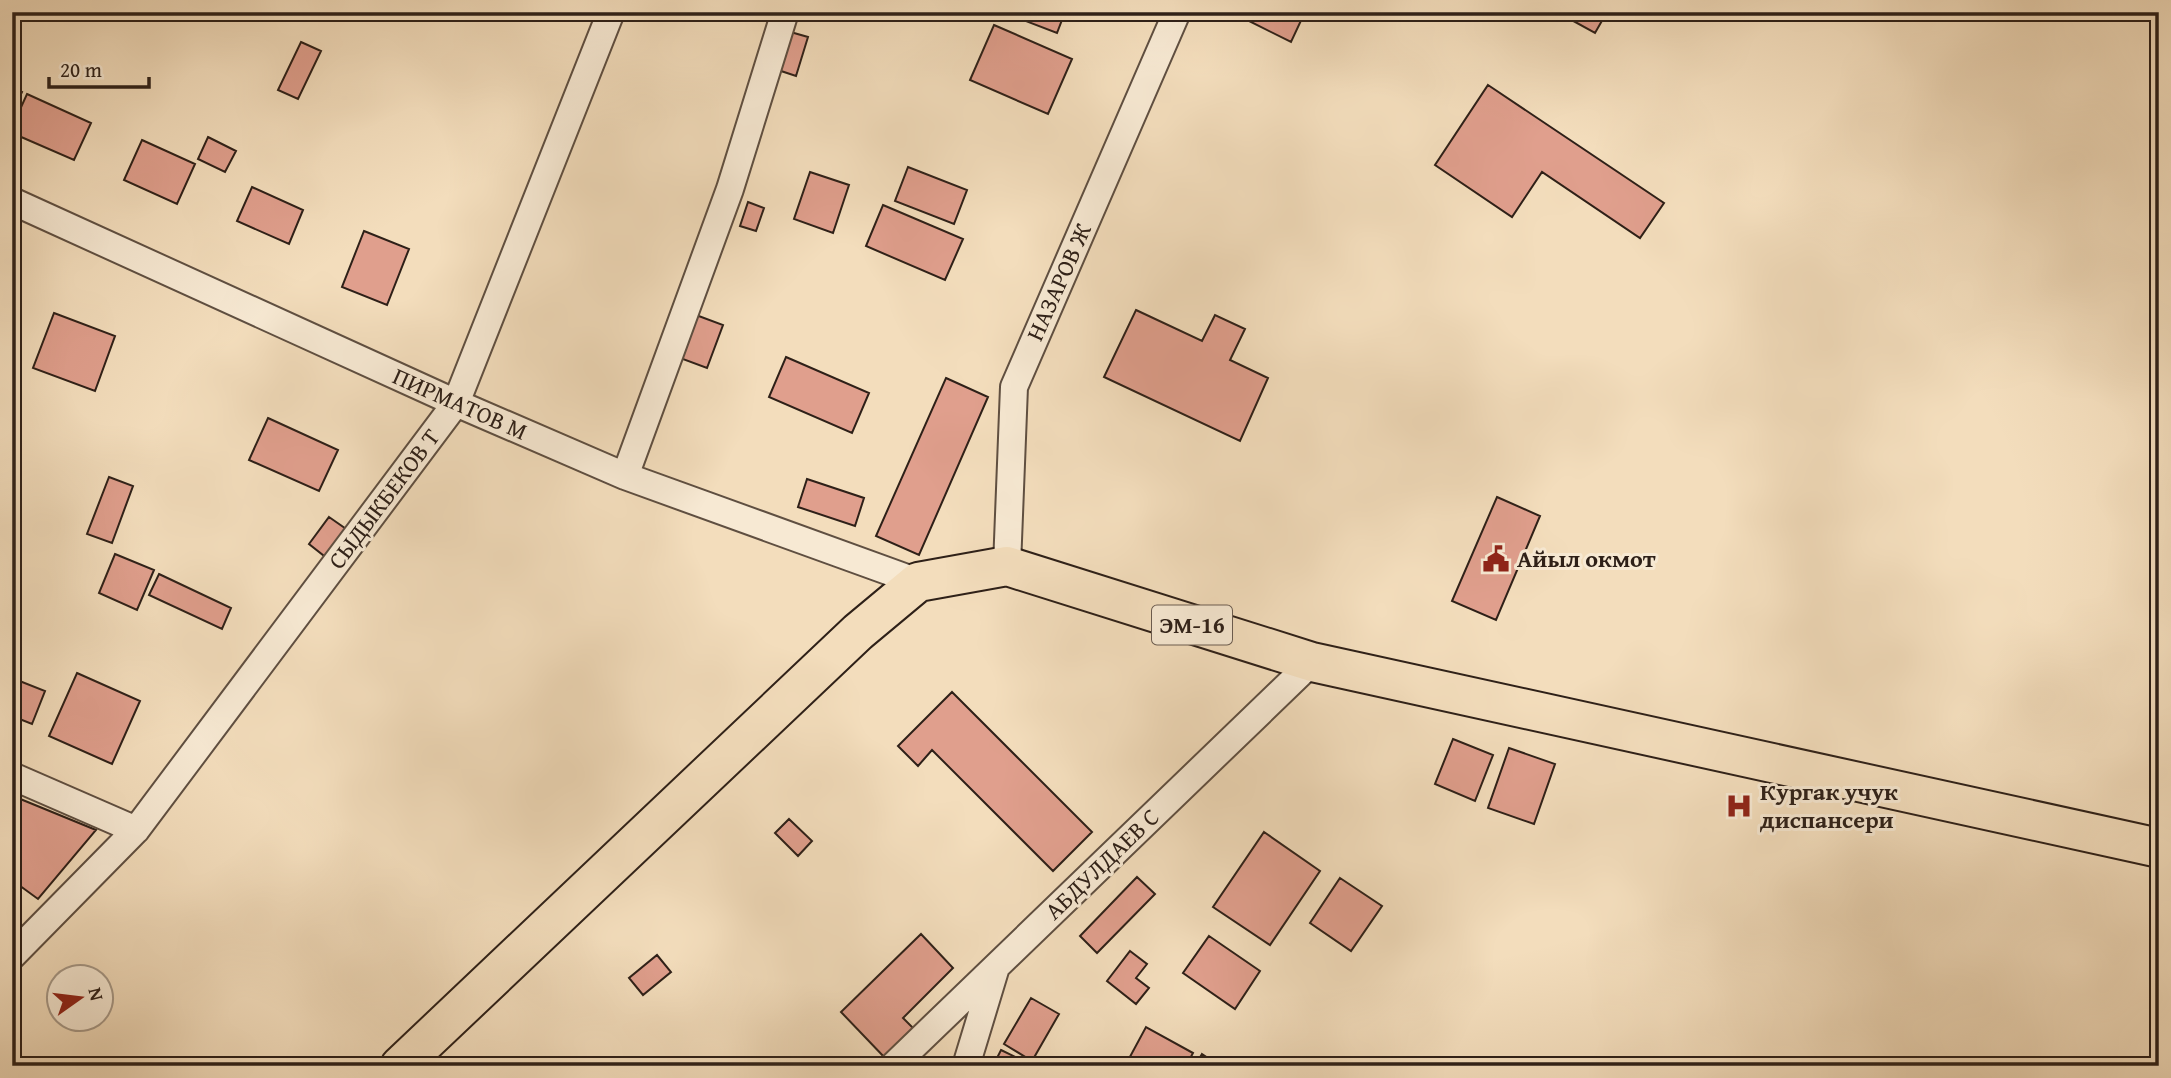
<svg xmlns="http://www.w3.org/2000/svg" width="2171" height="1078" font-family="'Gentium Book Plus',serif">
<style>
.building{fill:#e09f8d;stroke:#2e2018;stroke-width:2}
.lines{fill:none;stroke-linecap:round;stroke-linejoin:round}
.minor-casing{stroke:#5f4f41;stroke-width:30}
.trunk-casing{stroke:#2e2018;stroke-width:42}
.minor{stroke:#f7e9d3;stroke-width:26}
.trunk{stroke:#f3ddbc;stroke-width:38}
.labels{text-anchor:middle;stroke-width:6;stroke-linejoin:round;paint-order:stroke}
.shield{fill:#f7e9d3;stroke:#6a5c50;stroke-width:2}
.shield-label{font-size:23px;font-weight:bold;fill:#2e2018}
.street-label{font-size:24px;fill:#2e2018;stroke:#f7e9d3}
.poi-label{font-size:24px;font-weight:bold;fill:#2e2018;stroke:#f7e9d3;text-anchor:start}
</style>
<rect width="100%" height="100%" fill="#f3ddbc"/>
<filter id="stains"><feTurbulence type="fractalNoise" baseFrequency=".00286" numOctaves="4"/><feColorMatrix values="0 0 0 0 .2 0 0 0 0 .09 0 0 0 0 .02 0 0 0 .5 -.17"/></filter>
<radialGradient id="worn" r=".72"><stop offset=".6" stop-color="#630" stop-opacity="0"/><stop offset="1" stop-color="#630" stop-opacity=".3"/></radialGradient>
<path class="building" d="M 1011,12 L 1065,12 L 1057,33 L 1010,15 Z
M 1248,12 L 1305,12 L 1291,42 L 1245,19 Z
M 1557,12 L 1607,12 L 1595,33 Z
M 994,25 L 1072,59 L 1048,114 L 970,80 Z
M 787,31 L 808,37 L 796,76 L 775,69 Z
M 301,42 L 321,51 L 298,99 L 278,90 Z
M 1488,85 L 1664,203 L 1640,238 L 1542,172 L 1512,217 L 1435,165 Z
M 12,87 L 22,92 L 12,113 Z
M 27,94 L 91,123 L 74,160 L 12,133 L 12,127 Z
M 208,137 L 236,151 L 225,172 L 198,159 Z
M 142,140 L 195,164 L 177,204 L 124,180 Z
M 908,167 L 967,190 L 954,224 L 895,201 Z
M 810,172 L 849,185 L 833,233 L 794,219 Z
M 252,187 L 303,210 L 289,244 L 237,221 Z
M 748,202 L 764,208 L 756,231 L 740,226 Z
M 883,205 L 963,239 L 945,280 L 866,246 Z
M 364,231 L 409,249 L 387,305 L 342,287 Z
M 1136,310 L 1202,341 L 1215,315 L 1245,329 L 1230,360 L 1268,378 L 1240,441 L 1104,377 Z
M 54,313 L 115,336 L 95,391 L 33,368 Z
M 696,315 L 723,325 L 707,368 L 680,358 Z
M 786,357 L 869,393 L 852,433 L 769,397 Z
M 946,378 L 988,397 L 919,555 L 876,536 Z
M 268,418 L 338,450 L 319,491 L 249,460 Z
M 109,477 L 133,486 L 112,543 L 87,534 Z
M 807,479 L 864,498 L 855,526 L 798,507 Z
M 1497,497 L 1540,516 L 1496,620 L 1452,601 Z
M 329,517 L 349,531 L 328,559 L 309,544 Z
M 115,554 L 154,570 L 137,610 L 99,593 Z
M 159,574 L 231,608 L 222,629 L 149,595 Z
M 77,673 L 140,701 L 112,764 L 49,736 Z
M 12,678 L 45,691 L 32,724 L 12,716 Z
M 952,692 L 1092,832 L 1053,871 L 932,750 L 918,766 L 898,746 Z
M 1453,739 L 1493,755 L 1475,801 L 1435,784 Z
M 1509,748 L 1555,764 L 1534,824 L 1488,808 Z
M 13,796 L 96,830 L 38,899 L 12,880 Z
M 789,819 L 812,841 L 798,856 L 775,833 Z
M 1264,832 L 1320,871 L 1270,945 L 1213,907 Z
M 1137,877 L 1155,894 L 1097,953 L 1080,936 Z
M 1340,878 L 1382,906 L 1351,951 L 1310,923 Z
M 921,934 L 953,968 L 903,1018 L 917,1032 L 887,1060 L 841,1012 Z
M 1209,936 L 1260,971 L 1235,1009 L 1183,973 Z
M 1130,951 L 1147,964 L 1136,978 L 1149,988 L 1136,1004 L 1107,981 Z
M 657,955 L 671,972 L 643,995 L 629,978 Z
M 1031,998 L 1059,1014 L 1032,1061 L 1004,1044 Z
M 1146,1027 L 1193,1053 L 1186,1066 L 1125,1066 Z
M 1001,1050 L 1034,1066 L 993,1066 Z
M 1202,1054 L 1220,1066 L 1195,1066 Z"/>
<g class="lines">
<g class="minor-casing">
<path id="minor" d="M 12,201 L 456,403 L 625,476 L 918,582
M 625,476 L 730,189 L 785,12
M 1007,566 L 1014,387 L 1177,12
M 12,776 L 136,830
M 12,956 L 136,830 L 456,403 L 611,12
M 893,1066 L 1312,662
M 966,1066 L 996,967"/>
</g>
<g class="trunk-casing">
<path id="trunk" d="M 400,1066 L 858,632 L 918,582 L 1007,566 L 1312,662 L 2159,848"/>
</g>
<use href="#minor" class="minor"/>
<use href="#trunk" class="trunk"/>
</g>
<defs>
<g id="civic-bare" transform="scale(2.1)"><path d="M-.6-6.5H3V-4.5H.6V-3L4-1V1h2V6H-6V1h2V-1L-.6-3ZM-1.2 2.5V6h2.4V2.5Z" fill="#8f2418" stroke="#f7e9d3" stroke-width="2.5" paint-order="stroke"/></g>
<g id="hospital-bare" transform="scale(2.1)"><path d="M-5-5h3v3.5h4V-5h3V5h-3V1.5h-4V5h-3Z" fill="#8f2418" stroke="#f7e9d3" stroke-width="2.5" paint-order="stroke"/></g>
</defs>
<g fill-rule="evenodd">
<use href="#civic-bare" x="1496" y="559"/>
<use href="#hospital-bare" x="1739" y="806"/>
</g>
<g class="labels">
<rect class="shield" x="1152" y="605.5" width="80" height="39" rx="5"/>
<g class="shield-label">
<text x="1192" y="633">ЭМ-16</text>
</g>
<g class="street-label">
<text transform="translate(1059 282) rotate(-66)" y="8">НАЗАРОВ Ж</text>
<text transform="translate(460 404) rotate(24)" y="8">ПИРМАТОВ М</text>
<text transform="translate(384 499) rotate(-53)" y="8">СЫДЫКБЕКОВ Т</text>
<text transform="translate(1102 864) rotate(-44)" y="8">АБДУЛДАЕВ С</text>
</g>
<g class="poi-label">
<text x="1517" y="567">Айыл окмот</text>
<text x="1760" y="800">Кургак учук<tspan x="1760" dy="28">диспансери</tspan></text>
</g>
</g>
<rect width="2171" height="1078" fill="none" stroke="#f3ddbc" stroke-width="42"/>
<rect x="14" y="14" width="2143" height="1050" fill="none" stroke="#2e2018" stroke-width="3.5"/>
<rect x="21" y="21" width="2129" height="1036" fill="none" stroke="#2e2018" stroke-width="2"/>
<g transform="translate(80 998) rotate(76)"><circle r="33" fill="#f7e9d3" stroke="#a79988" stroke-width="2"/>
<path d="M0-5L12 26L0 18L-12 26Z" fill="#8f2418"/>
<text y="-10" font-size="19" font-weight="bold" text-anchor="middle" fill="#2e2018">N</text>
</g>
<path d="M49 77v10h100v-10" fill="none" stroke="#2e2018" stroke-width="3.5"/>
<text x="60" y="77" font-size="21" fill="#2e2018" stroke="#f7e9d3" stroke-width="5" paint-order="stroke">20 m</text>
<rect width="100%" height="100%" filter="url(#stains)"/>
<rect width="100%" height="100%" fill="url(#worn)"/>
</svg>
